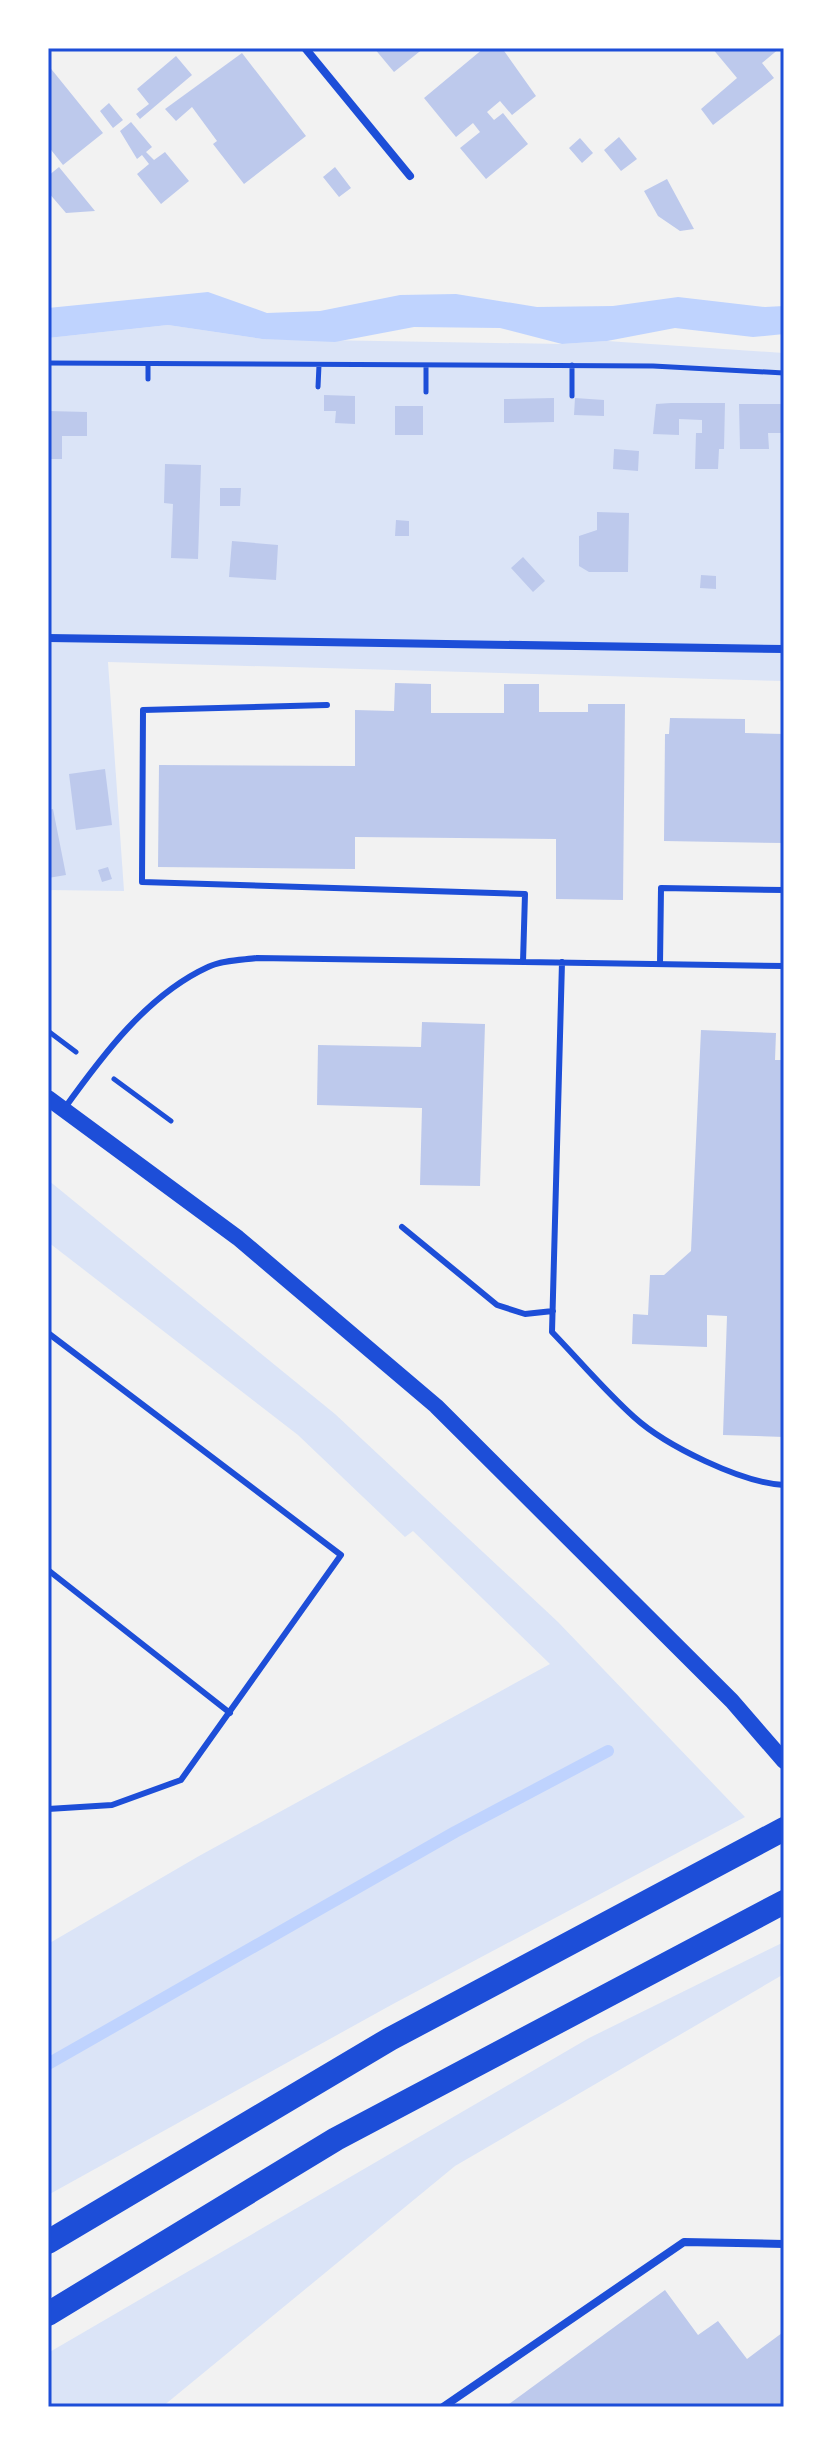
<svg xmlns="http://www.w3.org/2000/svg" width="832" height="2455" font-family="'Titillium Web',sans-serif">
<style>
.green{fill:#dbe4f7}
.water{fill:#bfd3fe}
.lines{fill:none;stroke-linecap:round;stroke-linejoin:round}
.stream{stroke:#bfd3fe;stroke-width:12}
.building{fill:#bdc9ec}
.path{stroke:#1d4ed8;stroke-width:5}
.service{stroke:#1d4ed8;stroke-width:6}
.minor{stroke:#1d4ed8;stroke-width:8}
.secondary{stroke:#1d4ed8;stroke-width:16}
.motorway{stroke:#1d4ed8;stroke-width:24}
.neatline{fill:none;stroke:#1d4ed8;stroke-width:3}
</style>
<rect width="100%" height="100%" fill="#f2f2f2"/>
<path class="green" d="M 168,325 L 262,339 L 562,344 L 607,341 L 784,353 L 784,681 L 108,662 L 124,891 L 48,890 L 48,338 Z
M 48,1180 L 335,1414 L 558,1622 L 745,1817 L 393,2004 L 48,2195 L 48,1944 L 199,1856 L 550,1664 L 413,1531 L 405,1537 L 298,1435 L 48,1242 Z
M 784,1942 L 784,1974 L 455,2166 L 162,2407 L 48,2407 L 48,2353 L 589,2038 Z"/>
<path class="water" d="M 208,292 L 267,313 L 320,311 L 400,295 L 456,294 L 537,307 L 613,306 L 678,297 L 765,307 L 784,306 L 784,334 L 753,337 L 675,328 L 607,341 L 562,344 L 500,328 L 414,327 L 335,342 L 262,339 L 168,325 L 48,338 L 48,308 Z"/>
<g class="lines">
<path class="stream" d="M 48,2064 L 455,1832 L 608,1751"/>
</g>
<path class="building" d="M 374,48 L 424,48 L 394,72 Z
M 484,48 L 502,48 L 536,96 L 512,115 L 500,101 L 487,112 L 494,120 L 503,113 L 528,144 L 486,179 L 460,148 L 480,132 L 473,123 L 456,137 L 424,98 Z
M 712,48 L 780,48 L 762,63 L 774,78 L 713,125 L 701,109 L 737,78 Z
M 242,53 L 306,136 L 244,184 L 213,144 L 217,141 L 192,107 L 176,121 L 165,109 Z
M 176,56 L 192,75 L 140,119 L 136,114 L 149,104 L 137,89 Z
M 48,65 L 103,133 L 63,165 L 48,146 Z
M 109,103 L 123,120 L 113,128 L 100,111 Z
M 131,122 L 152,147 L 146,152 L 154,160 L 165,152 L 189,181 L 161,204 L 137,174 L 149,164 L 142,155 L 137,159 L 120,131 Z
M 619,137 L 637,159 L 621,171 L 604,150 Z
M 580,138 L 593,153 L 582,163 L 569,148 Z
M 59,167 L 95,211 L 66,213 L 48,192 L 48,176 Z
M 335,167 L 351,188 L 339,197 L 323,177 Z
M 667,179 L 694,229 L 680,231 L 658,216 L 644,191 Z
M 324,395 L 355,396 L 355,424 L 335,423 L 336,411 L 324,411 Z
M 554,398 L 554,422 L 504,423 L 504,399 Z
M 575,398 L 604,400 L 604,416 L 574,415 Z
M 671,403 L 725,403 L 724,449 L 719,449 L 718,469 L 695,469 L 696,433 L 702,433 L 702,420 L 679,419 L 679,435 L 653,434 L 656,404 Z
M 739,404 L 784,404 L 784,433 L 768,433 L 769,449 L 740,449 Z
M 395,406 L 423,406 L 423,435 L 395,435 Z
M 48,411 L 87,412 L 87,436 L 62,436 L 62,459 L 48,459 Z
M 614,449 L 639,451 L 638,471 L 613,469 Z
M 165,464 L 201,465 L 198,559 L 171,558 L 173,504 L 164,503 Z
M 220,488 L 241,488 L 240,506 L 220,506 Z
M 597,512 L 629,513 L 628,572 L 589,572 L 579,566 L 579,536 L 597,530 Z
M 396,520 L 409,521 L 409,536 L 395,536 Z
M 232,541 L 278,545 L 276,580 L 229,577 Z
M 523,557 L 545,581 L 533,592 L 511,568 Z
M 701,575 L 716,576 L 716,589 L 700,588 Z
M 395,683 L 431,684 L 431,713 L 504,713 L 504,684 L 539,684 L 539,712 L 588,712 L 588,704 L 625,704 L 623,900 L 556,899 L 556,839 L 355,837 L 355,869 L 158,867 L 159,765 L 355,766 L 355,710 L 394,711 Z
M 670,718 L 745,719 L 745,733 L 784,734 L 784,843 L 664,841 L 665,734 L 669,734 Z
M 105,769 L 112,825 L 76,830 L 69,774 Z
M 53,809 L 66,875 L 48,878 L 48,810 Z
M 108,867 L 112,879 L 102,882 L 98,870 Z
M 422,1022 L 485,1024 L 480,1186 L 420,1185 L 422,1108 L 317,1105 L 318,1045 L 421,1047 Z
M 701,1030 L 776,1033 L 775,1060 L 784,1060 L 784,1437 L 723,1435 L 727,1316 L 707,1315 L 707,1347 L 632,1344 L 633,1314 L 648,1315 L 650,1275 L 664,1275 L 691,1251 Z
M 665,2290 L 698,2335 L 718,2321 L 747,2359 L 782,2333 L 784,2405 L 505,2407 Z"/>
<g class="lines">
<path class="path" d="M 48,363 L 653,366 L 784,373
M 426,365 L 426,392
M 148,379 L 148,365
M 318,387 L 319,365
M 572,396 L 572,365
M 48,1031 L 76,1052
M 114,1079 L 171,1121"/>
<path class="service" d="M 327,705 L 143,710 L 142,882 L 525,894 L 523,962
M 562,962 L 552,1332 C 579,1360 605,1391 634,1417 C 666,1446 742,1483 784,1485
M 660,964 L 661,888 L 784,890
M 64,1109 C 102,1056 147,995 208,967 C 222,960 242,960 257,958 L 784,966
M 402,1227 L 497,1305 L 525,1314 L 553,1311
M 48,1333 L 341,1555 L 181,1780 L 112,1805 L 48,1809
M 48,1570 L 230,1713"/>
<path class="minor" d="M 305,48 L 410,176
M 48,638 L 784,649
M 443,2407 L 684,2242 L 784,2244"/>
<path class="secondary" d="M 48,1098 L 238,1238 L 436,1406 L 732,1701 L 784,1761"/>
<path class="motorway" d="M 48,2242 L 390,2039 L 784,1829
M 48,2314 L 336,2139 L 784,1902"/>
</g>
<rect width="832" height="2455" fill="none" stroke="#ffffff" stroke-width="100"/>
<rect x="50" y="50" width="732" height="2355" class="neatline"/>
</svg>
